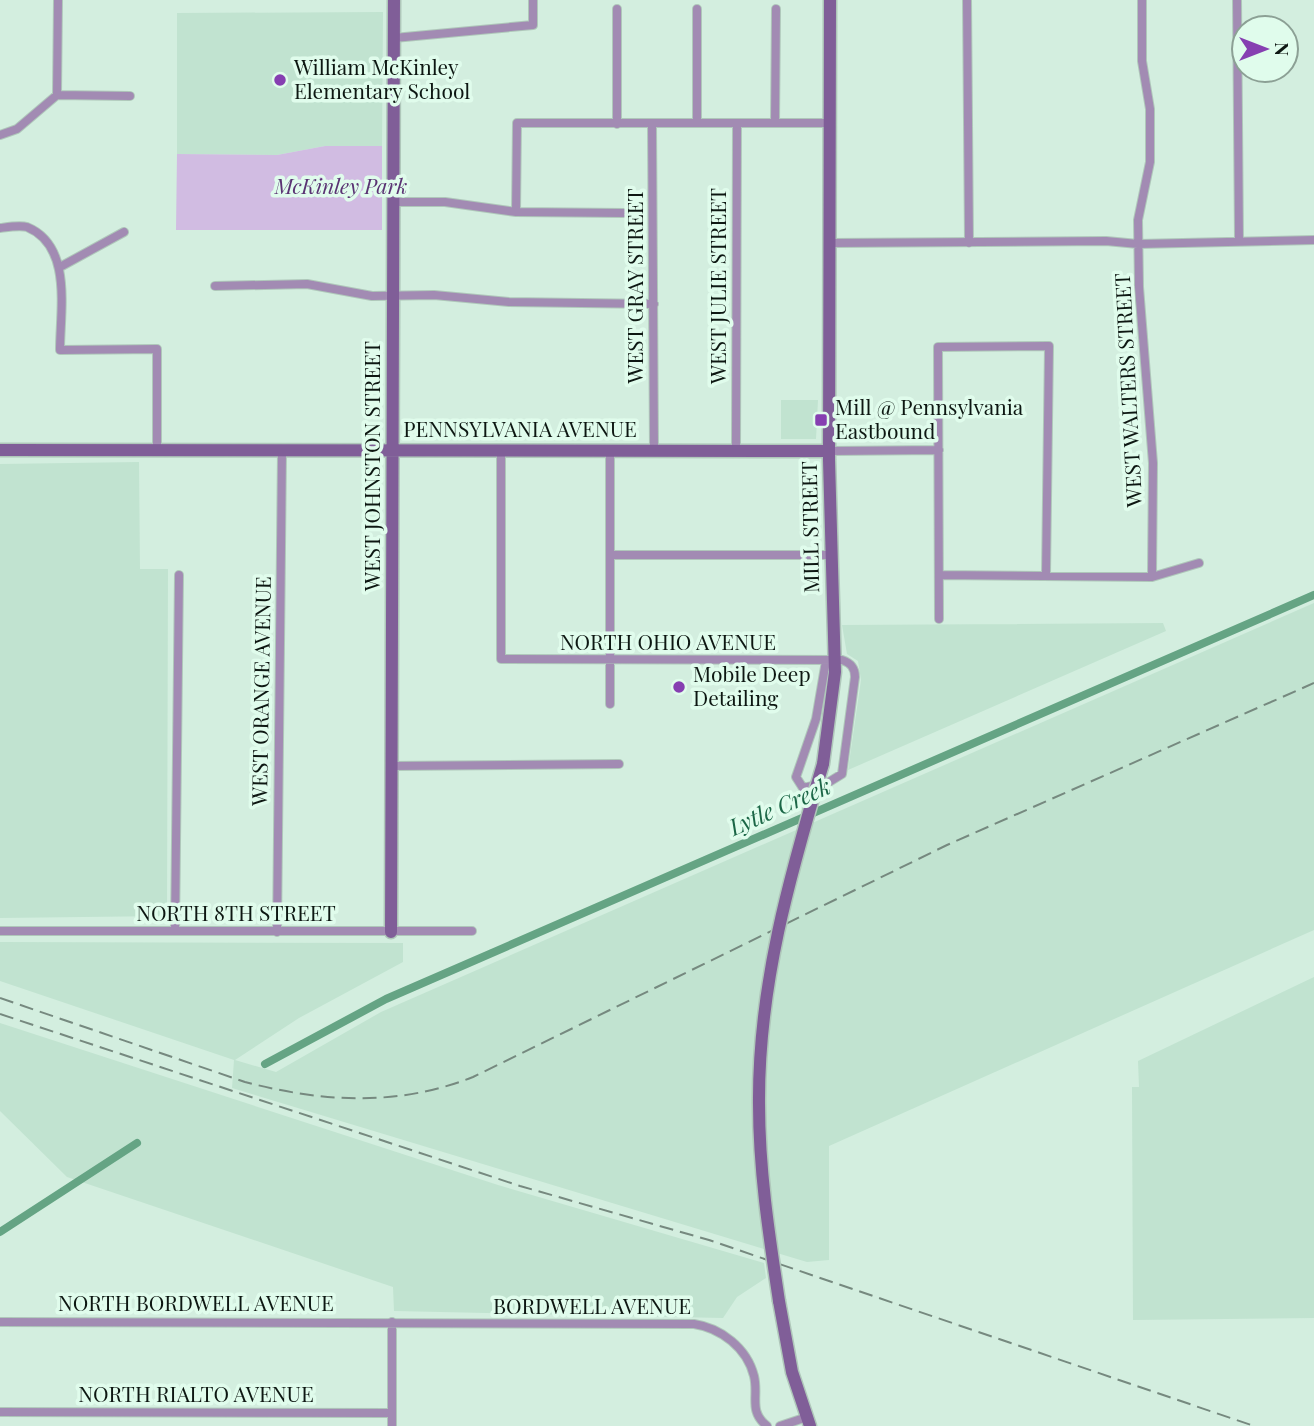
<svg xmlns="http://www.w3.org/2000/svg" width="1314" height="1426" font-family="'Playfair Display',serif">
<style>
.built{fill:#c1e3d0}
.green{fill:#d1bce2}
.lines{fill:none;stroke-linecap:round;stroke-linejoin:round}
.canal{stroke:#65a484;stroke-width:8}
.street-casing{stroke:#afc7ba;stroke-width:10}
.secondary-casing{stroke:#afc7ba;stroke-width:15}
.street{stroke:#a28bb3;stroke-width:8}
.secondary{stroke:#805e98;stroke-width:12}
.rail{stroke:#76897f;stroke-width:2;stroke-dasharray:14 7;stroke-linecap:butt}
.secondary-bridge-casing{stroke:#afc7ba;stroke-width:15;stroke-linecap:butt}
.secondary-bridge{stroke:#805e98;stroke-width:12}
.poi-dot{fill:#863fb1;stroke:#e0fcec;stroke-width:2.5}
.labels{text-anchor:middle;stroke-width:7;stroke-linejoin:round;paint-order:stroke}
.poi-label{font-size:21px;fill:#0d1712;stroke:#e0fcec;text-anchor:start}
.park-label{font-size:21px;font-style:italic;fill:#5a3373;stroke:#e0fcec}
.street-label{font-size:21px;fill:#0d1712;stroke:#e0fcec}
.water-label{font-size:23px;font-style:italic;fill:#1b6646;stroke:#e0fcec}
</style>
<rect width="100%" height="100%" fill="#d3eedf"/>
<path class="built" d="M 383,12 L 382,146 L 325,146 L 277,155 L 177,154 L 177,13 Z
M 781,400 L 818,400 L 816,439 L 781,439 Z
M 139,462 L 140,569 L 168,569 L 167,916 L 0,918 L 0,464 Z
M 1314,603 L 1314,930 L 829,1146 L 829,1260 L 807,1262 L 232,1088 L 234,1060 L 0,981 L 0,942 L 403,943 L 403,962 L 299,1018 L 235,1060 L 276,1072 L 381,1012 Z
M 1163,623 L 1166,631 L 848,770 L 861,680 L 858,661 L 847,654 L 842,625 Z
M 1314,977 L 1314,1318 L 1133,1320 L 1132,1087 L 1139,1087 L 1138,1061 Z
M 0,1023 L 498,1185 L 764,1263 L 766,1278 L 737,1297 L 723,1318 L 394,1311 L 393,1287 L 67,1177 L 0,1111 Z"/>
<path class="green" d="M 325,146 L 382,146 L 382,230 L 176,230 L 177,154 L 277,155 Z"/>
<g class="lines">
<path class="canal" d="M 265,1064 L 386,999 L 1314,595
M 0,1232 L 137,1143"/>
<g class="street-casing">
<path id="street" d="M 967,0 L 969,243
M 1142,0 L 1142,61 L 1150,109 L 1150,162 L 1138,220 L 1139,287 L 1153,463 L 1152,577
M 1237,0 L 1239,241
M 697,9 L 697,123
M 394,38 L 533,25 L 533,0
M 57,95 L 58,0
M 652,123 L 654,450
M 775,123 L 776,9
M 617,124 L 617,9
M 0,135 L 17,129 L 57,95 L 130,96
M 393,202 L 445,202 L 516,212 L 624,213
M 516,212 L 517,123 L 830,123
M 0,228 C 8,227 20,225 27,227 C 73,246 60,311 60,350 L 157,349 L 157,451
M 830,243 L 1106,241 L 1138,244 L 1314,240
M 60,267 L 124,232
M 215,286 L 307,284 L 372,296 L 434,295 L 509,302 L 654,304
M 501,450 L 501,659 L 842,660 C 851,663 855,668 855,677 L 842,774 L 829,782 L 803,788 L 796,777 L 816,719 L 826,661
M 736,450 L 737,123
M 829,451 L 939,450
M 610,555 L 830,555
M 939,575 L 1152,577 L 1199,563
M 939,619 L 938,347 L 1049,346 L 1046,575
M 610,704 L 610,450
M 391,766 L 619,764
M 0,931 L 472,931
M 175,931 L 179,575
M 277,932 L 282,450
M 0,1322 L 694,1324 C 721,1328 747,1348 754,1376 C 759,1396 748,1411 767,1426
M 392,1322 L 392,1426
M 0,1412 L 392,1413
M 780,1426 L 807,1417"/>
</g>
<g class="secondary-casing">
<path id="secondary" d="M 0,450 L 829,451
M 823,764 L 835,672 L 829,460 L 830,0
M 391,932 L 394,0
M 779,1301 L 792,1372 L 810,1426"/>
</g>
<use href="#street" class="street"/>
<use href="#secondary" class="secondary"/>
<path class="rail" d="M 0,998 L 245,1082 C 322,1102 397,1107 473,1077 L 947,845 L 1314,683
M 0,1014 L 520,1186 L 709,1240 L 1254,1426"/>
<g class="secondary-bridge-casing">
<path id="secondary-bridge" d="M 779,1301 C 769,1235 759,1170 759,1104 C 758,986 790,875 823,764"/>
</g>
<use href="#secondary-bridge" class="secondary-bridge"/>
</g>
<g class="poi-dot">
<circle cx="280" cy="80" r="7"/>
<rect x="814" y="413" width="14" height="14" rx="3.5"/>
<circle cx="679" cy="687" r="7"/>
</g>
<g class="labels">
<g class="poi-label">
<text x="294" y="75">William McKinley<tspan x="294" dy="24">Elementary School</tspan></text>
<text x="835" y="415">Mill @ Pennsylvania<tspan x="835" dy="24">Eastbound</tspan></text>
<text x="693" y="682">Mobile Deep<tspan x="693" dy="24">Detailing</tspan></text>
</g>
<g class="park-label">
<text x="341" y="194">McKinley Park</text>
</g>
<g class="street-label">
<text transform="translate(636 286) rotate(-90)" y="7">WEST GRAY STREET</text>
<text transform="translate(719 286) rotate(-90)" y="7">WEST JULIE STREET</text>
<text transform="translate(1129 390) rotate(-93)" y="7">WEST WALTERS STREET</text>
<text x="520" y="437">PENNSYLVANIA AVENUE</text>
<text transform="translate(373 466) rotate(-90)" y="7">WEST JOHNSTON STREET</text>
<text transform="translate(811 527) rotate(-91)" y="7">MILL STREET</text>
<text x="668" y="650">NORTH OHIO AVENUE</text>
<text transform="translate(262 691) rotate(-89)" y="7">WEST ORANGE AVENUE</text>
<text x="236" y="921">NORTH 8TH STREET</text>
<text x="196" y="1311">NORTH BORDWELL AVENUE</text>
<text x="592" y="1314">BORDWELL AVENUE</text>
<text x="196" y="1402">NORTH RIALTO AVENUE</text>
</g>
<g class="water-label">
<text transform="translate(780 807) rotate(-24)" y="8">Lytle Creek</text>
</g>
</g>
<g transform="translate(1265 49) rotate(90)"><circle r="33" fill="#e0fcec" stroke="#8ca095" stroke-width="2"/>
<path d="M0-5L12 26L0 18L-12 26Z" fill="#863fb1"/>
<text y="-10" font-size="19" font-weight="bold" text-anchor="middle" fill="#0d1712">N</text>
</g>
</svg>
